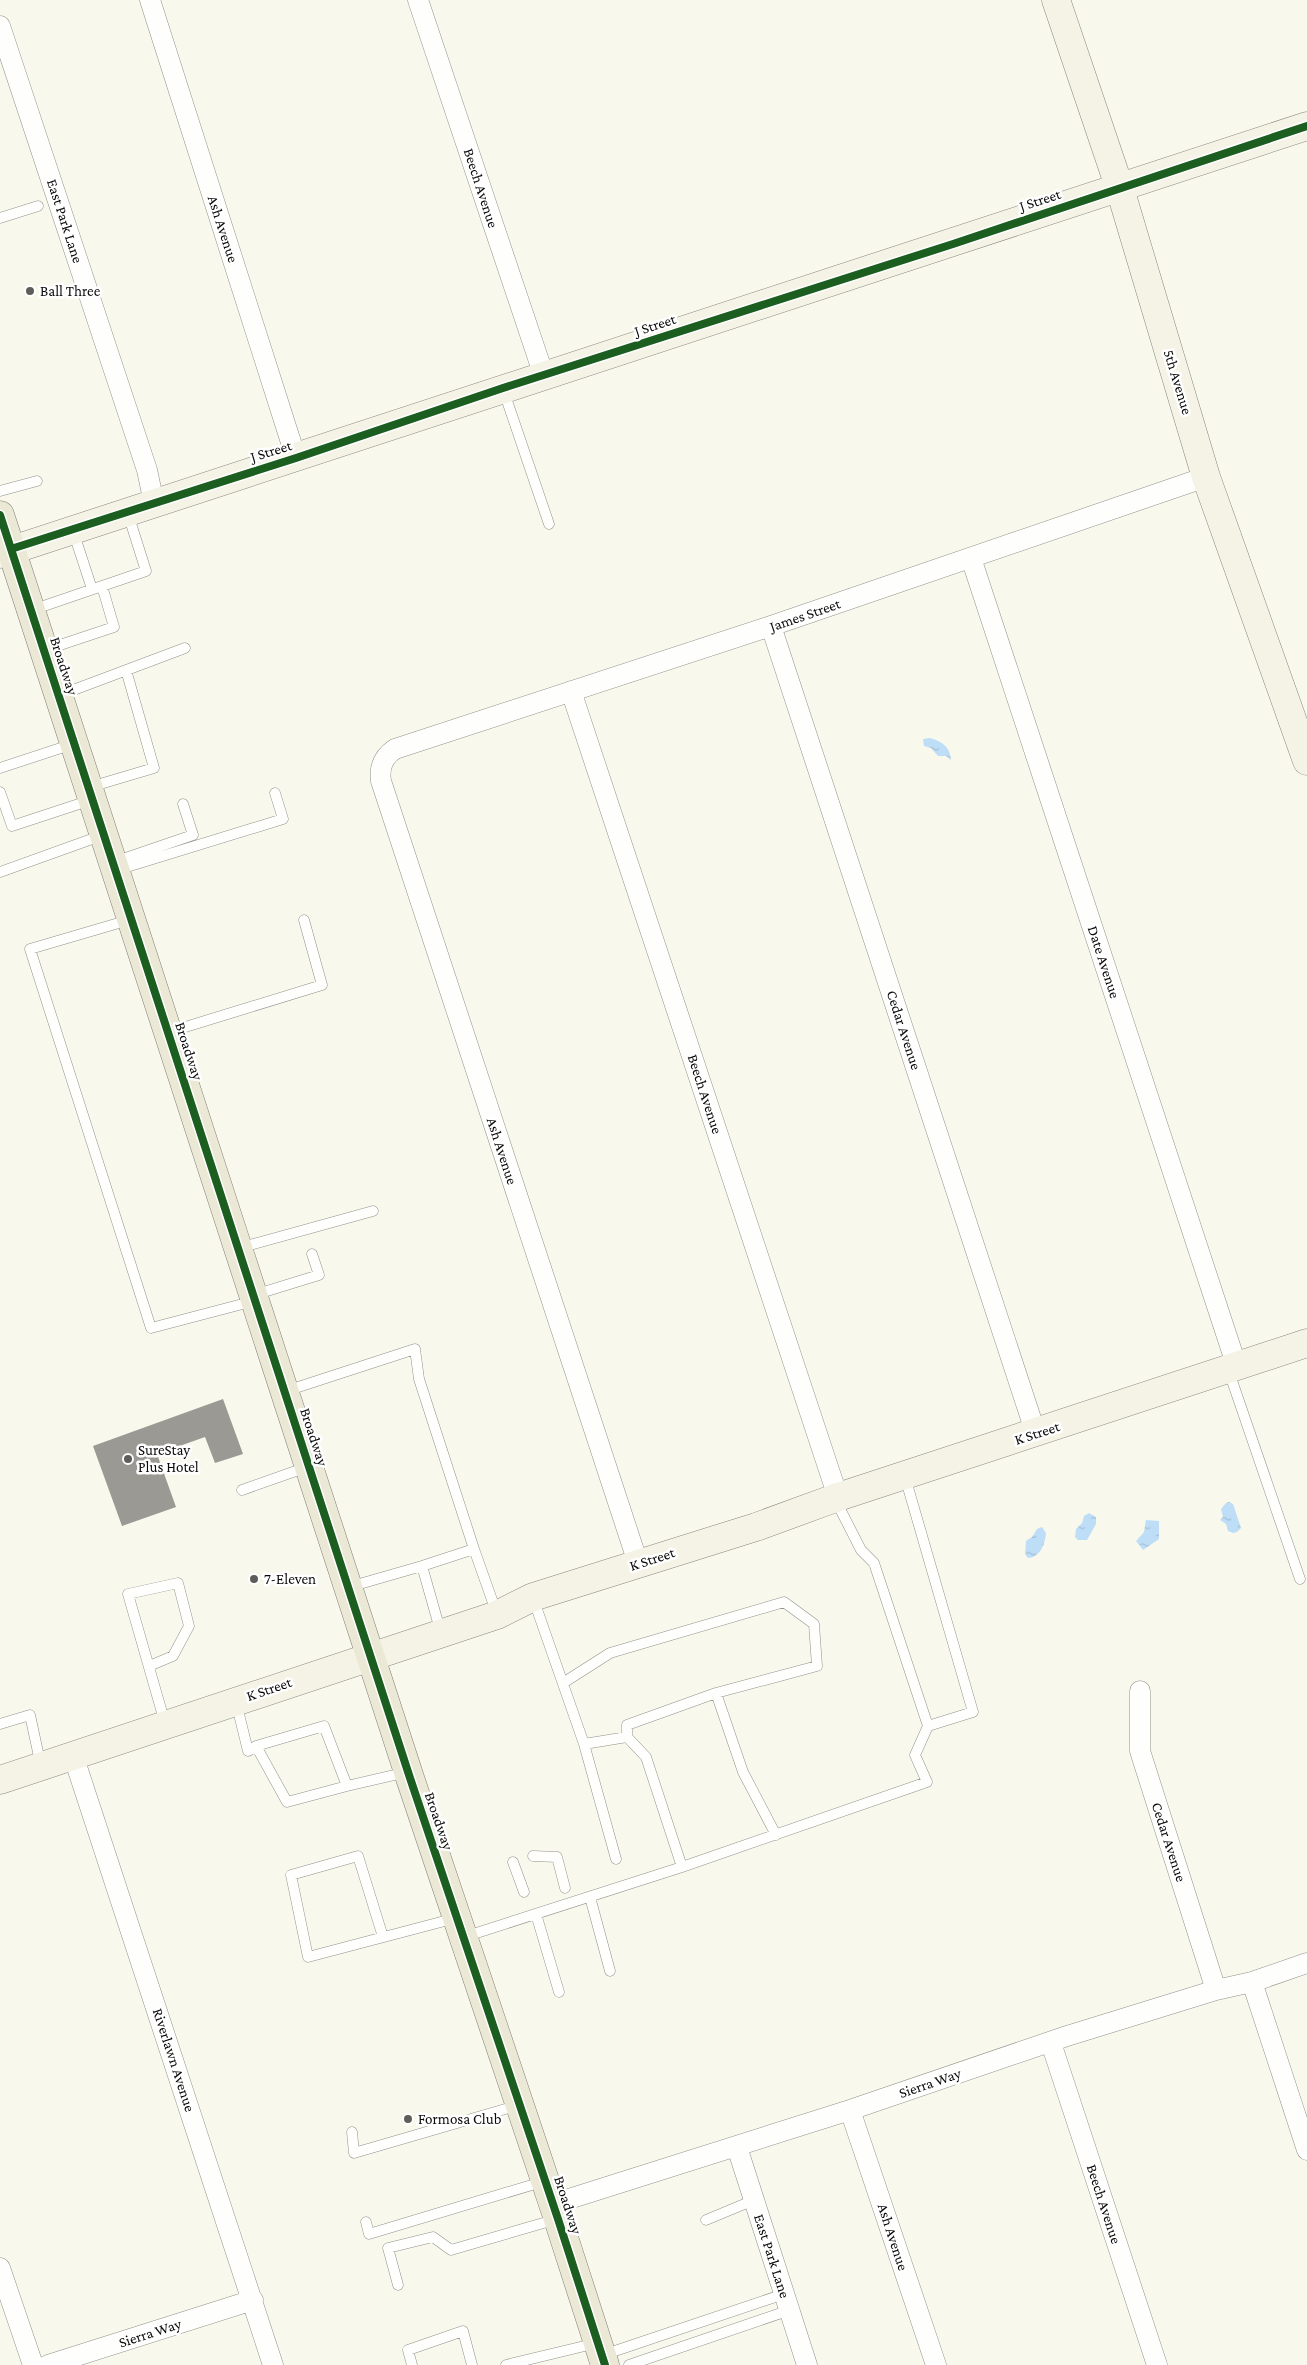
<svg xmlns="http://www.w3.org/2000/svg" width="1307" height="2365" font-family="'Crimson Pro',serif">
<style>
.water{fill:url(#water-ripples)}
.building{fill:#9b9993}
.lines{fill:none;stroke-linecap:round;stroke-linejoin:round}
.lane-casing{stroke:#92918c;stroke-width:11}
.street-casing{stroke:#92918c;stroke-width:21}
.secondary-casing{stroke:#888882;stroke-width:29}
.primary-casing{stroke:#7f7e79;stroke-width:29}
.lane{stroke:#fefefc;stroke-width:10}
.street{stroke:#fefefc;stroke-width:20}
.secondary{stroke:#f4f3e6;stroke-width:28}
.primary{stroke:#ebe8d5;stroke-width:28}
.cycleway-casing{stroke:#fff;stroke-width:11}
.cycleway{stroke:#1b5e20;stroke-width:8}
.poi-dot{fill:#5e5d59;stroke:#fff;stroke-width:2}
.labels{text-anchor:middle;stroke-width:5;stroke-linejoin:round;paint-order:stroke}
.street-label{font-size:15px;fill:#0a0a0a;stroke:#fff}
.poi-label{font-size:15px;fill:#0a0a0a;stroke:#fff;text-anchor:start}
</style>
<defs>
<pattern id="water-ripples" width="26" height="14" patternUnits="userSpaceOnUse" patternTransform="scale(1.25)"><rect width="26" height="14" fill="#bedef7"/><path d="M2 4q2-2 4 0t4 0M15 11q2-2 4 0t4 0" fill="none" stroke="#a2bdd2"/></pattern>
</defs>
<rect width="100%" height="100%" fill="#f9f8ec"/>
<path class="water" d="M 930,738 C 944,742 950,748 951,760 L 946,756 L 938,756 L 931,748 L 924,746 L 923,739 Z
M 1229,1502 L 1233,1504 L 1241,1528 L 1237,1532 L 1233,1533 L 1228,1531 L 1226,1524 L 1220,1520 L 1223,1517 L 1221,1509 L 1226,1503 Z
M 1089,1513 L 1096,1517 L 1096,1524 L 1087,1540 L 1078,1540 L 1075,1537 L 1076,1529 L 1082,1523 L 1084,1516 Z
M 1146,1520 L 1159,1521 L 1159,1539 L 1143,1550 L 1136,1541 L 1144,1532 Z
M 1042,1527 L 1046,1533 C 1045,1545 1040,1557 1028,1558 L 1025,1554 L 1026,1541 L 1032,1537 L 1037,1529 Z"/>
<path class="building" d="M 223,1399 L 243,1454 L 215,1463 L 205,1437 L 157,1454 L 176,1507 L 122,1526 L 93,1446 Z"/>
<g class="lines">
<g class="lane-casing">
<path id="lane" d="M 0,218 L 38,206
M 503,389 L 549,524
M 0,491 L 37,481
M 73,531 L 92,589
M 32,610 L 146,571 L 128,514
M 45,650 L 114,627 L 102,586
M 60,695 L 185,648
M 0,768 L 73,744
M 90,787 L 154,768 L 126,670
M 0,792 L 12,826 L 91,800
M 114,862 L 193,835 L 183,804
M 117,870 L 283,819 L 275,793
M 0,872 L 103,835
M 129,920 L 30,949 L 151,1328 L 254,1301
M 169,1032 L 322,985 L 304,920
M 239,1248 L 373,1211
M 254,1295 L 319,1275 L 312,1254
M 1228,1369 L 1300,1579
M 286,1391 L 415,1349 L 419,1379 L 474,1549
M 242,1490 L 307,1467
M 835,1499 L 861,1550 L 874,1563 L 928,1726
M 422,1566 L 474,1549 L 497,1614
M 349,1587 L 422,1566 L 441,1633
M 533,1598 L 584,1744 L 616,1859
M 149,1666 L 173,1656 L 189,1626 L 178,1583 L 128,1594 L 165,1723
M 563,1683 L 610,1653 L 784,1602 L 814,1624 L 817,1666 L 716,1693
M 236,1702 L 248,1751 L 256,1746 L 324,1726 L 347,1786 L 407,1772
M 0,1724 L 30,1715 L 41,1766
M 627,1737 L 627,1725 L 716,1693 L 743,1772 L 776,1835
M 256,1746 L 287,1802 L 347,1786
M 533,1856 L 557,1857 L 565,1888
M 513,1862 L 524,1892
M 682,1867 L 927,1782 L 915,1755 L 928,1726 L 973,1712 L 905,1477
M 590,1897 L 610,1971
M 536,1914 L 559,1992
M 383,1937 L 358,1856 L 291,1875 L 308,1957 L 456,1918
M 464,1937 L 682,1867 L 646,1757 L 627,1737 L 584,1744
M 352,2132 L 354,2153 L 519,2105
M 706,2220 L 754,2200
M 366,2222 L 369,2234 L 545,2181
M 398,2285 L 388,2248 L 433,2237 L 451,2250 L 557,2219
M 603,2355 L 784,2294
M 412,2365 L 408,2350 L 463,2331 L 472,2365
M 506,2365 L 597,2343
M 629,2365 L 790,2310"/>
</g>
<g class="street-casing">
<path id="street" d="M 150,0 L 296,458
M 418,0 L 544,376
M 0,26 L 147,470 L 154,503
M 971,558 L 1237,1367
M 771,626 L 1036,1434
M 571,691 L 838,1497
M 638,1563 L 381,781 C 379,767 383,757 395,749 L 771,626 L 1206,477
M 1140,1691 L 1140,1751 L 1216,1990
M 73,1755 L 273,2365
M 1252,1982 L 1307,2150
M 1051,2043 L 1157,2365
M 850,2110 L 936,2365
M 737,2147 L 807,2365
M 553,2204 L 850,2110 L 1067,2036 L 1216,1990 L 1252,1982 L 1307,1963
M 0,2268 L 33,2365
M 48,2365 L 253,2300"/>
</g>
<g class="secondary-casing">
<path id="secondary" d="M 1056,0 L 1120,189 L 1206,477 L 1307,761
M 0,554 L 1307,126
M 0,1780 L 497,1615 L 533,1597 L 756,1527 L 838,1497 L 1307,1343"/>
</g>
<g class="primary-casing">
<path id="primary" d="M 0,515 L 410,1778 L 558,2219 L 605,2365"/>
</g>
<use href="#lane" class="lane"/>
<use href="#street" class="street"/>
<use href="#secondary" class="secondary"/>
<use href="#primary" class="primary"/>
<g class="cycleway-casing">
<path id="cycleway" d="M 0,515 L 410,1778 L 558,2219 L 605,2365
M 11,549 L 296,458 L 503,388 L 953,244 L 1307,126"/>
</g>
<use href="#cycleway" class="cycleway"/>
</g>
<g class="poi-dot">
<circle cx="30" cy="291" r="5"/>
<circle cx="128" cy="1459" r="5"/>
<circle cx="254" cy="1579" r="5"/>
<circle cx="408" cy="2119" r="5"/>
</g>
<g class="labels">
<g class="street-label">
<text transform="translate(481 188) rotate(72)" y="5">Beech Avenue</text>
<text transform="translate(1040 200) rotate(-18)" y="5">J Street</text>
<text transform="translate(65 221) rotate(72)" y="5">East Park Lane</text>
<text transform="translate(223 229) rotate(72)" y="5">Ash Avenue</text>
<text transform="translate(655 325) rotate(-18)" y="5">J Street</text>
<text transform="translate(1178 382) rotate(73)" y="5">5th Avenue</text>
<text transform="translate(271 451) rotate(-17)" y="5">J Street</text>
<text transform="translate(805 615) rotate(-19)" y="5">James Street</text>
<text transform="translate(64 666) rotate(72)" y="5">Broadway</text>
<text transform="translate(1104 962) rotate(72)" y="5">Date Avenue</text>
<text transform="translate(904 1030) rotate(72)" y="5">Cedar Avenue</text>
<text transform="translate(189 1051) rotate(72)" y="5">Broadway</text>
<text transform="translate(705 1094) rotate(72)" y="5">Beech Avenue</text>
<text transform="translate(502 1151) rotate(72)" y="5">Ash Avenue</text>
<text transform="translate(1037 1433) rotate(-18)" y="5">K Street</text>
<text transform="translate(314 1437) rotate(72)" y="5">Broadway</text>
<text transform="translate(652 1559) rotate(-18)" y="5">K Street</text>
<text transform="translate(269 1689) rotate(-19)" y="5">K Street</text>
<text transform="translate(439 1821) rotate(71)" y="5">Broadway</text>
<text transform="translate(1169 1842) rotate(72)" y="5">Cedar Avenue</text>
<text transform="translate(174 2060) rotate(72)" y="5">Riverlawn Avenue</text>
<text transform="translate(930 2083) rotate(-19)" y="5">Sierra Way</text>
<text transform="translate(1104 2204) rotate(72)" y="5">Beech Avenue</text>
<text transform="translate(568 2205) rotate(72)" y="5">Broadway</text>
<text transform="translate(893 2237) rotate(72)" y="5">Ash Avenue</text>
<text transform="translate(772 2256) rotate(72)" y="5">East Park Lane</text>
<text transform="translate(150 2333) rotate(-18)" y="5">Sierra Way</text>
</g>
<g class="poi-label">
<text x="40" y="296">Ball Three</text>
<text x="138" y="1455">SureStay<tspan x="138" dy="17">Plus Hotel</tspan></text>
<text x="264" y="1584">7-Eleven</text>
<text x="418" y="2124">Formosa Club</text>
</g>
</g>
</svg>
